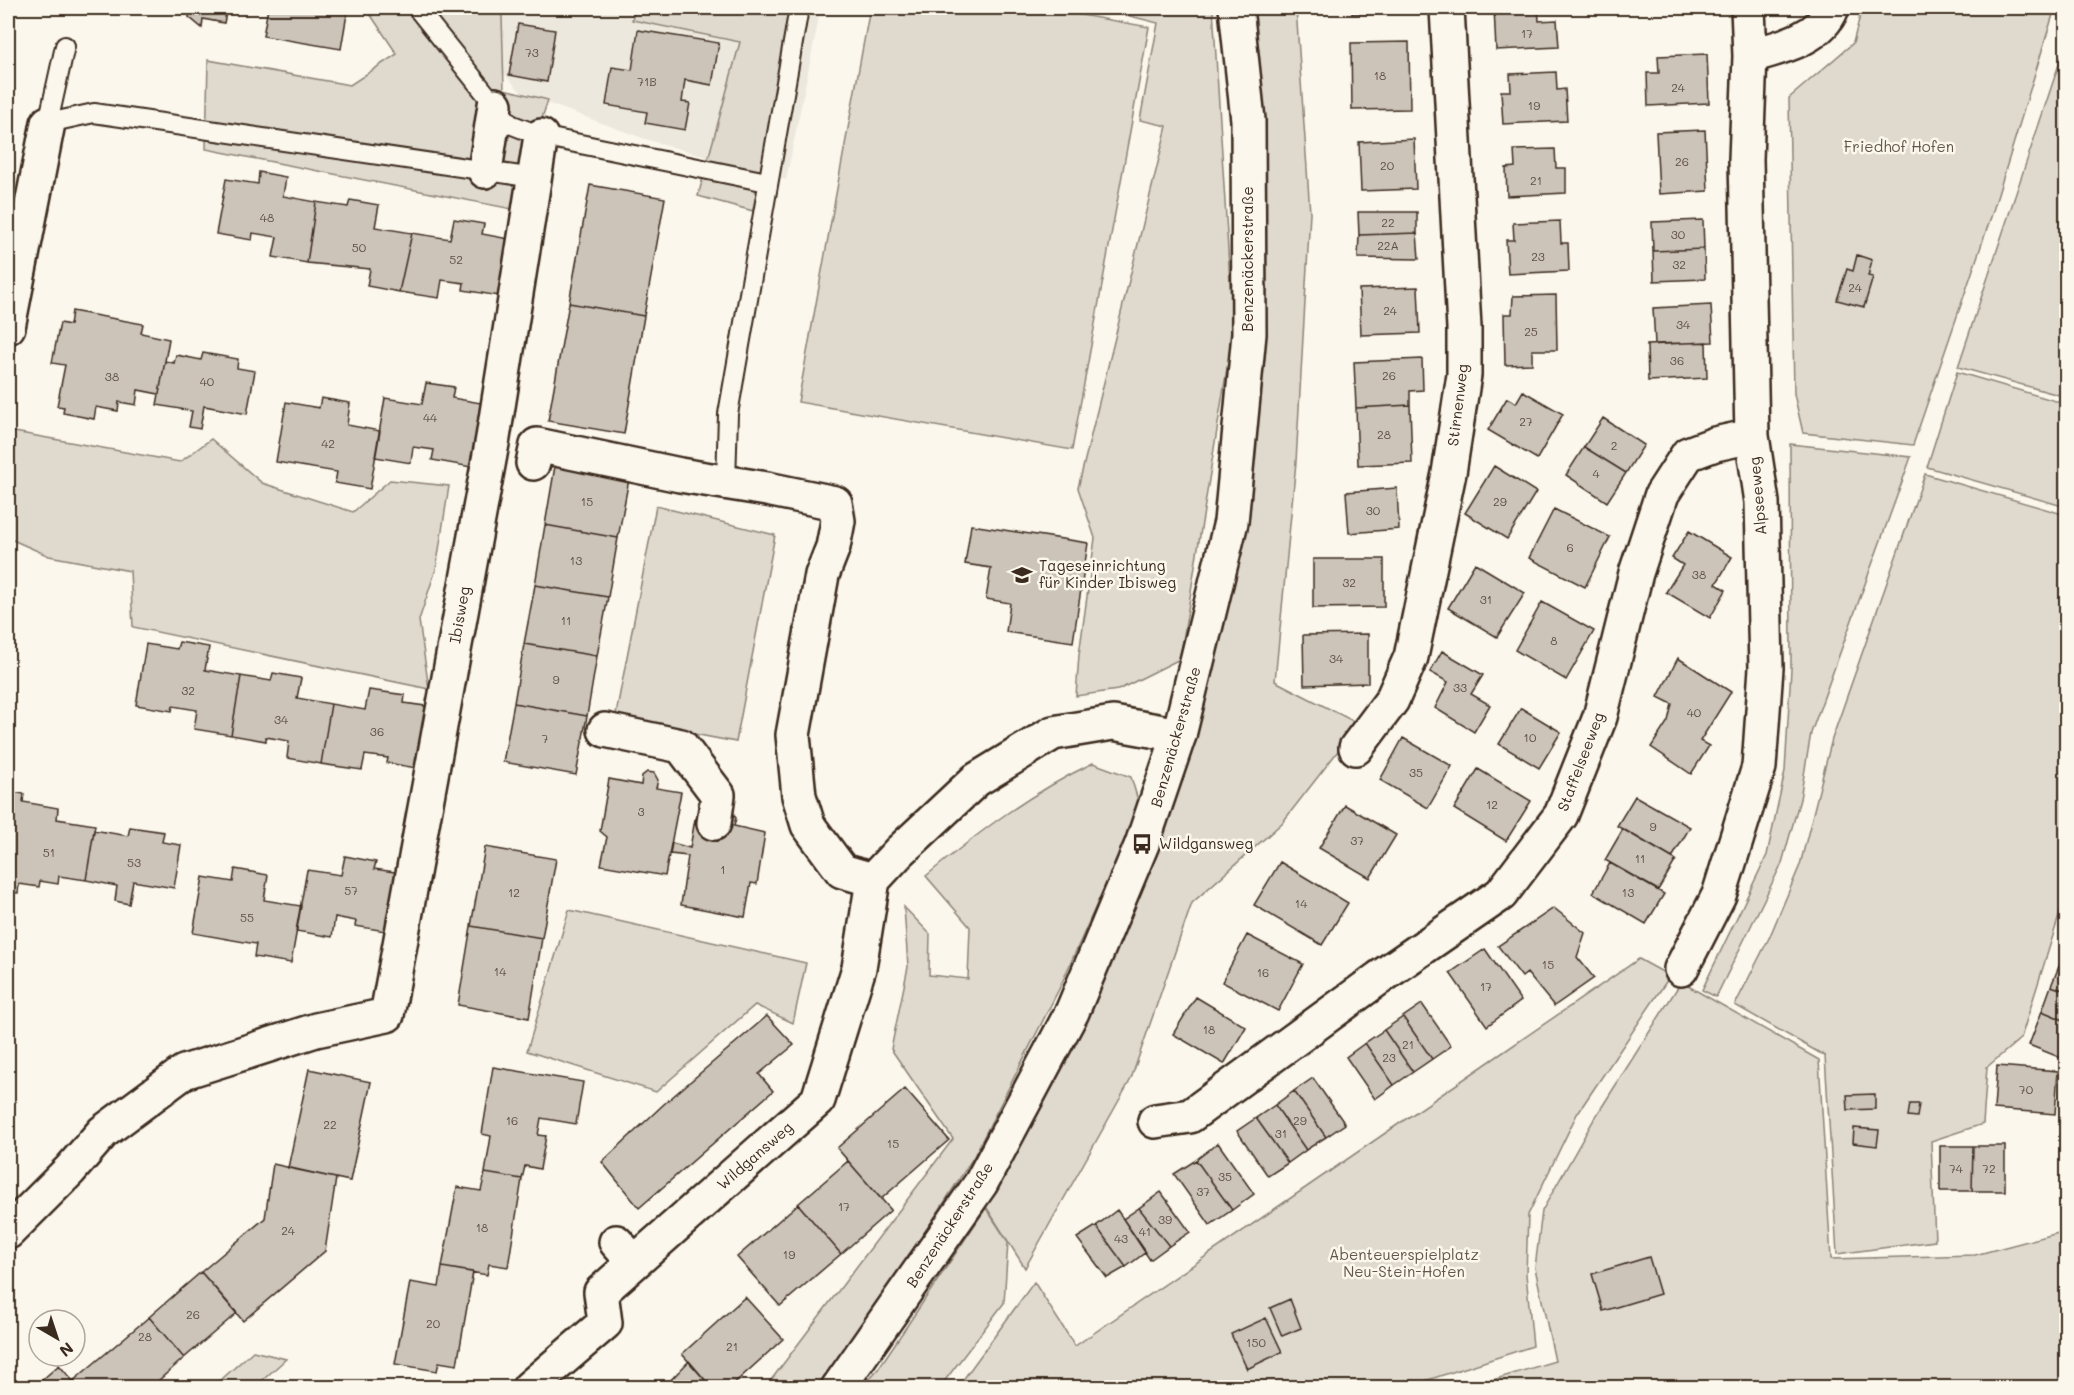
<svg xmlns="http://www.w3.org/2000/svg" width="2074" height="1395" font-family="Mali,sans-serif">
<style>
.built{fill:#ede8dd}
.green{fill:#dfd9ce;stroke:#8d8276;stroke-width:1.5}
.building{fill:#ccc4b9;stroke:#3b2a1e;stroke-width:1.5}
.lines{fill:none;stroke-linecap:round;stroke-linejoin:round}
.lane-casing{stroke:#3b2a1e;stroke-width:22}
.street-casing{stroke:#3b2a1e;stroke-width:38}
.secondary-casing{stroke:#3b2a1e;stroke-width:38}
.lane{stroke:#fbf7ec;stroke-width:18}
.street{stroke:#fbf7ec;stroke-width:33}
.secondary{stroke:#fbf7ec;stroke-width:33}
.labels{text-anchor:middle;stroke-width:5;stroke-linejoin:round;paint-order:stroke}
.number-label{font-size:12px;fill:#5f5045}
.park-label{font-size:15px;fill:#64564a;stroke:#fbf7ec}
.street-label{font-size:15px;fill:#3b2a1e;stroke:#fbf7ec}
.poi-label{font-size:15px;fill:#3b2a1e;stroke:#fbf7ec;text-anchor:start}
</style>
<rect width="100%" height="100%" fill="#fbf7ec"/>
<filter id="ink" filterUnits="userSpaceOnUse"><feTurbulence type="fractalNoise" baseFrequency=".0167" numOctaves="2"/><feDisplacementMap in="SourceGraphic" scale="12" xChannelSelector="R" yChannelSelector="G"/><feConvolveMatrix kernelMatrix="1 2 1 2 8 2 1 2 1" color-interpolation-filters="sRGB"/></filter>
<g filter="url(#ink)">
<path class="built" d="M 442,8 L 821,8 L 786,180 L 645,139 L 523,94 Z"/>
<path class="green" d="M 366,8 L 492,8 L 502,16 L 504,89 L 548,100 L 512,209 L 206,149 L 208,60 L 350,85 L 397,54 Z
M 635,8 L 791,8 L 753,211 L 698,196 L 740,42 L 632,20 Z
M 870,8 L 1042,8 L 1149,27 L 1072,450 L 798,402 Z
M 1098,8 L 1213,8 L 1233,331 L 1180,659 L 1118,690 L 1076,696 L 1079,655 L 1095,538 L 1078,488 L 1167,126 L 1140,120 L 1158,23 Z
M 1247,8 L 1296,8 L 1310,213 L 1296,462 L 1275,681 L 1359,724 L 1282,823 L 1192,903 L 1131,1079 L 1025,1268 L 983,1202 L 1183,771 L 1264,319 Z
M 1862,8 L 2055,8 L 1992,214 L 1913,445 L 1803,433 L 1794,394 L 1789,98 L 1853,43 Z
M 2066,43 L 2066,397 L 1958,367 Z
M 1957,372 L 2066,404 L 2066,507 L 1927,467 Z
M 9,431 L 180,462 L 211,439 L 262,483 L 353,512 L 390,480 L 449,486 L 436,569 L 419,620 L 429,689 L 133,627 L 130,571 L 49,556 L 8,538 Z
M 1790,444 L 1911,457 L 1811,733 L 1800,799 L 1782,863 L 1716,997 L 1702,990 L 1767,855 L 1785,771 L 1791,669 Z
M 1925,474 L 2066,515 L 2066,894 L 2021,1038 L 1987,1067 L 1983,1124 L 1931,1141 L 1935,1241 L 1837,1254 L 1825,1056 L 1735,1005 L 1770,936 L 1800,865 L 1832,739 Z
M 656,506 L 775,535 L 736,742 L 615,719 Z
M 1093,763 L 1131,777 L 1140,807 L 1060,987 L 973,1158 L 883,1297 L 816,1387 L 765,1388 L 953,1139 L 891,1049 L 908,967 L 904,907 L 930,934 L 929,975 L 968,979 L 970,927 L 926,876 C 980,831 1029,794 1093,763 Z
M 569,910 L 806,963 L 793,1023 L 755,1005 L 656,1092 L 527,1051 Z
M 1639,959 L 1670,976 L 1577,1114 L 1528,1215 L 1526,1274 L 1533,1346 L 1406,1387 L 957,1388 L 1034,1282 L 1075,1346 Z
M 1681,982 L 1819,1060 L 1831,1259 L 1975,1255 L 2066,1231 L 2066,1387 L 1466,1388 L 1555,1361 L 1535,1268 L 1542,1211 L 1593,1121 Z
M 986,1208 L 1008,1242 L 1004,1303 L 940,1387 L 862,1387 L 878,1369 Z
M 253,1351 L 286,1359 L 255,1387 L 213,1387 Z"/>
<path class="building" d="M 188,8 L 227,8 L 224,23 L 203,19 L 202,28 L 189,17 Z
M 268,8 L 348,8 L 341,49 L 263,36 Z
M 1352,8 L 1406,8 L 1406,11 L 1352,14 Z
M 1494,8 L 1538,8 L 1539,21 L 1557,20 L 1559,47 L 1496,50 Z
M 518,24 L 555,30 L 547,82 L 509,75 Z
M 638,30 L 719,43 L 712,85 L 685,80 L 682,102 L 690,103 L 685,130 L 645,123 L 647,112 L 606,105 L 612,67 L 632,70 Z
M 1409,42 L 1410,109 L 1352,110 L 1351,43 Z
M 1707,54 L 1709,103 L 1648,106 L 1647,73 L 1659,73 L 1658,56 Z
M 1556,72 L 1557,90 L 1565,89 L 1567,121 L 1503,124 L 1501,91 L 1511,91 L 1510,74 Z
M 1705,130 L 1708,191 L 1659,194 L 1656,132 Z
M 1414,139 L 1416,189 L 1361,191 L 1359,142 Z
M 1555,149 L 1556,168 L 1566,168 L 1566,193 L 1507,196 L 1506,168 L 1515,167 L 1514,150 Z
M 259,172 L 286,177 L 283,196 L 316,202 L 307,263 L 273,257 L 277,237 L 253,233 L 252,240 L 216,234 L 226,179 L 258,184 Z
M 590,185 L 665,198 L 644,316 L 569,303 Z
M 350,200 L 379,205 L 375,227 L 412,233 L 399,292 L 367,286 L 370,269 L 307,263 L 316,202 L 348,207 Z
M 1358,212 L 1417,212 L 1417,233 L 1359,235 Z
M 454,219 L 484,224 L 482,234 L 509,239 L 499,296 L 463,290 L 464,283 L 442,280 L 439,298 L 399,292 L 412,233 L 450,239 Z
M 1703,220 L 1704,249 L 1653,251 L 1652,222 Z
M 1560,221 L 1561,243 L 1568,243 L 1569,271 L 1508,274 L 1506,240 L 1514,240 L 1513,223 Z
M 1417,233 L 1419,259 L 1358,258 L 1359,235 Z
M 1704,249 L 1705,279 L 1654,281 L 1653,251 Z
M 1857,255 L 1872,260 L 1868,276 L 1873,277 L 1864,307 L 1837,300 L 1847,269 L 1853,271 Z
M 1418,287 L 1420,333 L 1361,335 L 1359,289 Z
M 1556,295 L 1557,350 L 1532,350 L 1532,364 L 1505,365 L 1504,314 L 1512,314 L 1513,296 Z
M 569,303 L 644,316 L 624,434 L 548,421 Z
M 1711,305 L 1713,342 L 1655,344 L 1653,308 Z
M 72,311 L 143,324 L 141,333 L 169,339 L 159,394 L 138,390 L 136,405 L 119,402 L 118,411 L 96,407 L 94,419 L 63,413 L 64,407 L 57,406 L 65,365 L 52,363 L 60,323 L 70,325 Z
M 1706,342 L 1707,378 L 1648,381 L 1647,345 Z
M 203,353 L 238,359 L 237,368 L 255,371 L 247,414 L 204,406 L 200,429 L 189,427 L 192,411 L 157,405 L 165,361 L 174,363 L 176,355 L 201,360 Z
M 1422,359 L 1423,390 L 1410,391 L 1410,405 L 1356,408 L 1354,362 Z
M 426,383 L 454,387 L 452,398 L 481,403 L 471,467 L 432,460 L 434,450 L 413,447 L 411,463 L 375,457 L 385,398 L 422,404 Z
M 1523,391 L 1563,414 L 1537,459 L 1488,430 L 1507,398 L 1516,403 Z
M 321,398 L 350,403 L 347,425 L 380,431 L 370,489 L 335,483 L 337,472 L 276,462 L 286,402 L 319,408 Z
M 1410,405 L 1412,463 L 1358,465 L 1356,408 Z
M 1603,418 L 1644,445 L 1626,473 L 1584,447 Z
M 1584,447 L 1626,473 L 1607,502 L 1566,475 Z
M 555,466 L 629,479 L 618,538 L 545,525 Z
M 1494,466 L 1536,492 L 1507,539 L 1465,513 Z
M 1397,488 L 1399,529 L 1349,533 L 1346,492 Z
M 1554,509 L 1610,537 L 1585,587 L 1529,558 Z
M 545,525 L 618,538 L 608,597 L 535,585 Z
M 971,525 L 1088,543 L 1073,642 L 1006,632 L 1010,603 L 986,599 L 991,568 L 965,564 Z
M 1689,531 L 1732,557 L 1716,584 L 1726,590 L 1710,618 L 1666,592 L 1683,565 L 1672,558 Z
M 1313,559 L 1384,559 L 1384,607 L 1313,608 Z
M 1475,563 L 1525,593 L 1497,637 L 1448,608 Z
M 535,585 L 608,597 L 597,656 L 524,644 Z
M 1542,602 L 1594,631 L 1566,680 L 1515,650 Z
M 1368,634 L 1368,683 L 1304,685 L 1303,635 Z
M 179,642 L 209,647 L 205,670 L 241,676 L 231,735 L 194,729 L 197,710 L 173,706 L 172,711 L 136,705 L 146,644 L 177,649 Z
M 524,644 L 597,656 L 587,716 L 514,703 Z
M 1442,651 L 1483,675 L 1471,694 L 1490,705 L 1474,732 L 1435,708 L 1448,682 L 1430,672 Z
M 1678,658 L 1731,692 L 1700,741 L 1709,746 L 1691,774 L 1651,747 L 1668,721 L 1672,704 L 1658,697 Z
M 273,673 L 301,678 L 297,698 L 331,704 L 321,764 L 287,758 L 289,741 L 266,737 L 266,741 L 231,735 L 241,676 L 271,681 Z
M 369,690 L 405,695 L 404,703 L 432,707 L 422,769 L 387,763 L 388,758 L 365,755 L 362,770 L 321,764 L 331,704 L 365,710 Z
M 514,703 L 587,716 L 576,775 L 503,762 Z
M 1521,708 L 1561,732 L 1539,768 L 1499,744 Z
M 1403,738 L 1452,766 L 1428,808 L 1380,780 Z
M 1478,769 L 1531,801 L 1506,841 L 1454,809 Z
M 647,772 L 654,773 L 658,780 L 656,788 L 681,792 L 665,876 L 601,865 L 607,837 L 600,831 L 609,779 L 641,785 L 642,776 Z
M 8,791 L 24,794 L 23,802 L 58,808 L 57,819 L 95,825 L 86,880 L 59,876 L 58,884 L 40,881 L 39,887 L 19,884 L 18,893 L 8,892 Z
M 1635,796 L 1690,827 L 1672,858 L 1617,826 Z
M 1345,805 L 1396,835 L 1370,878 L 1319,848 Z
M 725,811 L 732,813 L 736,818 L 734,826 L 765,833 L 757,884 L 751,883 L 745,917 L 681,905 L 688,856 L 670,854 L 672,843 L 690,848 L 695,819 L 720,824 Z
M 130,827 L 164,832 L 162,842 L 181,845 L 174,888 L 133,881 L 129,904 L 115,901 L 117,886 L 86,880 L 94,830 L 128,836 Z
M 1623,829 L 1676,860 L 1658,890 L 1605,860 Z
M 485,847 L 556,859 L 542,938 L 471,926 Z
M 345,856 L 376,862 L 374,869 L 401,873 L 391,932 L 355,926 L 356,921 L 335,917 L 332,937 L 296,931 L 307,870 L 341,875 Z
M 1280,862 L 1348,903 L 1322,945 L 1254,905 Z
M 1610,863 L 1664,894 L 1646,924 L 1593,893 Z
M 235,869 L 268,875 L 264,900 L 301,906 L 291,963 L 254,957 L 256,944 L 193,933 L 203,877 L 233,882 Z
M 1554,908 L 1585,933 L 1577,957 L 1594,978 L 1554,1006 L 1527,973 L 1522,977 L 1498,946 Z
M 471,926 L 542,938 L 529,1018 L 458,1005 Z
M 1247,935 L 1303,964 L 1278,1011 L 1222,982 Z
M 1485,949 L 1521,1001 L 1487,1026 L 1450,973 Z
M 2060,964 L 2066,966 L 2066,991 L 2051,986 Z
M 2051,986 L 2066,991 L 2066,1021 L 2042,1011 Z
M 1196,997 L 1246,1027 L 1224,1064 L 1173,1034 Z
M 1422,1004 L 1451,1046 L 1432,1059 L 1403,1017 Z
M 2042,1011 L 2066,1021 L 2066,1060 L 2029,1045 Z
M 767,1016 L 794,1045 L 759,1074 L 773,1091 L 639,1208 L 602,1162 L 664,1104 Z
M 1403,1017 L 1432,1059 L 1413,1072 L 1384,1030 Z
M 1384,1030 L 1413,1072 L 1394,1085 L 1365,1043 Z
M 1365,1043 L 1394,1085 L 1375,1099 L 1346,1057 Z
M 1997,1066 L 2058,1071 L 2055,1114 L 1994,1109 Z
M 493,1067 L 583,1082 L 576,1124 L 541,1118 L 538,1135 L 546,1136 L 540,1169 L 525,1166 L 522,1179 L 485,1173 L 491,1136 L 482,1134 Z
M 309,1069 L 371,1082 L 350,1181 L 288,1168 Z
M 1313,1078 L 1345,1124 L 1326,1137 L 1294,1091 Z
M 905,1089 L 949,1140 L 881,1199 L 837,1148 Z
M 1294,1091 L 1326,1137 L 1306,1150 L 1275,1105 Z
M 1875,1094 L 1875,1109 L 1848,1110 L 1847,1095 Z
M 1910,1104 L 1919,1104 L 1917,1117 L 1908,1116 Z
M 1275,1105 L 1306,1150 L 1288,1163 L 1256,1118 Z
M 1256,1118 L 1288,1163 L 1268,1176 L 1237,1131 Z
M 1854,1128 L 1879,1130 L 1877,1146 L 1853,1143 Z
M 1218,1143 L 1254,1194 L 1232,1210 L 1196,1160 Z
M 1940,1146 L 1973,1146 L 1972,1191 L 1940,1191 Z
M 1973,1146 L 2005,1146 L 2005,1191 L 1972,1191 Z
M 1196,1160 L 1232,1210 L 1210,1225 L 1174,1174 Z
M 848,1161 L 891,1210 L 841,1254 L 798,1204 Z
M 273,1164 L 336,1178 L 325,1251 L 243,1321 L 201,1272 L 265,1218 Z
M 485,1173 L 522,1179 L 508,1267 L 489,1264 L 487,1275 L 442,1267 L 457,1187 L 481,1191 Z
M 1161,1192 L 1190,1232 L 1169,1246 L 1139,1208 Z
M 798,1204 L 841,1254 L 780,1306 L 737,1257 Z
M 1139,1208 L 1169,1246 L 1150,1260 L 1123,1219 Z
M 1117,1210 L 1146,1252 L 1126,1267 L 1096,1226 Z
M 1096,1226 L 1126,1267 L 1107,1278 L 1077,1238 Z
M 1649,1257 L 1660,1294 L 1603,1311 L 1592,1274 Z
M 442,1267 L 473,1272 L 457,1365 L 439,1362 L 437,1371 L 395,1364 L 410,1282 L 439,1287 Z
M 201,1272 L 237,1313 L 184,1358 L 149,1317 Z
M 745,1297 L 783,1339 L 729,1388 L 712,1388 L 682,1354 Z
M 1290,1299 L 1301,1328 L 1282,1336 L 1270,1308 Z
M 149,1317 L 184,1358 L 150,1388 L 79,1388 L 73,1381 Z
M 1266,1318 L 1282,1352 L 1247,1369 L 1231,1334 Z
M 689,1361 L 712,1388 L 663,1388 Z
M 59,1365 L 79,1388 L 33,1388 Z"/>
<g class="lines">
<g class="lane-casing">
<path id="lane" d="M 417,8 L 510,124 L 541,136 L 767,182
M 65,46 L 48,123 L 94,113 L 534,178
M 726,483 L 728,414 L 799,8"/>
</g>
<g class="street-casing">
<path id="street" d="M 1750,56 C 1778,48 1821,39 1832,8
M 485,171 L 495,105
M 8,327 L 48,123
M 533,463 L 537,445 L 680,475 L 767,489 L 835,503 L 838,521 L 833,547 L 822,575 L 793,735 L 799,796 L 808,825 L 842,871 L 873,880
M 605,730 L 681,746 L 718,795 L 714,823
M 1356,748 L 1392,700 L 1411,657 L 1449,473 L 1464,375 L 1464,328 L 1447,8
M 1681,969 L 1719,895 L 1759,767 L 1766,668 L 1762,502 L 1752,436 L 1746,159 L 1750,56 L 1748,8
M 1155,1121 L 1190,1116 L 1379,978 L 1501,894 L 1561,815 L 1600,717 L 1636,573 L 1662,494 L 1688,454 L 1715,444 L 1752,436
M 8,1232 L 70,1170 L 103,1132 L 184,1072 L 316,1030 L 387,1015 L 493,438 L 541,136
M 616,1242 L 634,1262
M 529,1388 L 605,1323 L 601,1292 L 818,1100 L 859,968 L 873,880 L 899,852 L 976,780 L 1053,733 L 1113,723 L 1179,735"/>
</g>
<g class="secondary-casing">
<path id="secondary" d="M 838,1388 L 981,1183 L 1072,1012 L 1142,844 L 1179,735 L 1231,522 L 1249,334 L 1248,120 L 1236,8"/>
</g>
<use href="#lane" class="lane"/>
<use href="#street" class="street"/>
<use href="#secondary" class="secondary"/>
</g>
</g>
<defs>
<g id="school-bare" transform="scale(1.62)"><path d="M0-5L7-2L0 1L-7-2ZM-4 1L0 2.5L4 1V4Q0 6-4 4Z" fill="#3b2a1e" stroke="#fbf7ec" stroke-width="2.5" paint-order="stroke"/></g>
<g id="bus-bare" transform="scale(1.62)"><path d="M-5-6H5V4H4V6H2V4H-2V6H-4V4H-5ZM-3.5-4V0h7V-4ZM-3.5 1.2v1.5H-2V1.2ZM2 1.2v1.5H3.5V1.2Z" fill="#3b2a1e" stroke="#fbf7ec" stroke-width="2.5" paint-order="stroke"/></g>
</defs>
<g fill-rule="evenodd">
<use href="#school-bare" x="1022" y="575"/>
<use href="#bus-bare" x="1142" y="844"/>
</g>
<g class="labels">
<g class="number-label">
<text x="1527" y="38">17</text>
<text x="532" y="57">73</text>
<text x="1380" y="80">18</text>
<text x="647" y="86">71B</text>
<text x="1678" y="92">24</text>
<text x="1534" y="110">19</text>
<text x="1682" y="166">26</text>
<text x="1387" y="170">20</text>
<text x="1536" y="185">21</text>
<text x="267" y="222">48</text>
<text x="1388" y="227">22</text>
<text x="1678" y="239">30</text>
<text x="1388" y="250">22A</text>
<text x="359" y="252">50</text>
<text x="1538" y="261">23</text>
<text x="456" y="264">52</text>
<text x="1679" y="269">32</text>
<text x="1855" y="292">24</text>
<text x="1390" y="315">24</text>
<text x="1683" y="329">34</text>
<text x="1531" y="336">25</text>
<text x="1677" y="365">36</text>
<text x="1389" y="380">26</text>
<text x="112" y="381">38</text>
<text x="207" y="386">40</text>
<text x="430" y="422">44</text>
<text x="1526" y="426">27</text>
<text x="1384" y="439">28</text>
<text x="328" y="448">42</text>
<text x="1614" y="450">2</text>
<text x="1596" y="478">4</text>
<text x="587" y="506">15</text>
<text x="1500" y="506">29</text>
<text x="1373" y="515">30</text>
<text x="1570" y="552">6</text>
<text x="576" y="565">13</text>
<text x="1699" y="579">38</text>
<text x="1349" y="587">32</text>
<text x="1486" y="604">31</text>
<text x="566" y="625">11</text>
<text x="1554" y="645">8</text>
<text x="1336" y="663">34</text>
<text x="556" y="684">9</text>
<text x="1460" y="692">33</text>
<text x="188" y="695">32</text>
<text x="1694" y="717">40</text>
<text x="281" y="724">34</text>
<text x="377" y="736">36</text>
<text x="1530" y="742">10</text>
<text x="545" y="743">7</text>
<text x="1416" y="777">35</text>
<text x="1492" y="809">12</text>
<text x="641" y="816">3</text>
<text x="1653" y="831">9</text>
<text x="1357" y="845">37</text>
<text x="49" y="857">51</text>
<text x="1640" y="863">11</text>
<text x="134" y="867">53</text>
<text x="723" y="874">1</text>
<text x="351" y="895">57</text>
<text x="514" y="897">12</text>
<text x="1628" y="897">13</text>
<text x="1301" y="908">14</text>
<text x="247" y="922">55</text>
<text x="1548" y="969">15</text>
<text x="500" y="976">14</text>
<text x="1263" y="977">16</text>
<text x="1486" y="991">17</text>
<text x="1209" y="1034">18</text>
<text x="1408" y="1049">21</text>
<text x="1389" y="1062">23</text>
<text x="2026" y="1094">70</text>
<text x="512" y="1125">16</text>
<text x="1300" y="1125">29</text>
<text x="330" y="1129">22</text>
<text x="1281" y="1138">31</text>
<text x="893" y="1148">15</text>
<text x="1956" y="1173">74</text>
<text x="1989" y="1173">72</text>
<text x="1225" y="1181">35</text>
<text x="1203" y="1196">37</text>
<text x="844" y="1211">17</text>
<text x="1165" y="1224">39</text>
<text x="482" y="1232">18</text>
<text x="288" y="1235">24</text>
<text x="1145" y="1236">41</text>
<text x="1121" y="1243">43</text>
<text x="789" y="1259">19</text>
<text x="193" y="1319">26</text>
<text x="433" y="1328">20</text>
<text x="145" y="1341">28</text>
<text x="1256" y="1347">150</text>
<text x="732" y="1351">21</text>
</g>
<g class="park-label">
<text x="1899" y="152">Friedhof Hofen</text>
<text x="1404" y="1260">Abenteuerspielplatz<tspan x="1404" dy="17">Neu-Stein-Hofen</tspan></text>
</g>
<g class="street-label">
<text transform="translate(1248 259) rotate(-90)" y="5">Benzenäckerstraße</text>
<text transform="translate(1458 405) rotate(-83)" y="5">Stirnenweg</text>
<text transform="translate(1758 496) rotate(-95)" y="5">Alpseeweg</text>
<text transform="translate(460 615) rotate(-80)" y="5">Ibisweg</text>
<text transform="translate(1176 737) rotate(-74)" y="5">Benzenäckerstraße</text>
<text transform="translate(1581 762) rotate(-69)" y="5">Staffelseeweg</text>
<text transform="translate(755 1156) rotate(-41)" y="5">Wildgansweg</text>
<text transform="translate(950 1225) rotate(-57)" y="5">Benzenäckerstraße</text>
</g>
<g class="poi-label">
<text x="1039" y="571">Tageseinrichtung<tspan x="1039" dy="17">für Kinder Ibisweg</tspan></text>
<text x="1159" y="849">Wildgansweg</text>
</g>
</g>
<rect width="2074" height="1395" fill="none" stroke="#fbf7ec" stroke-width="30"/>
<rect x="15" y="15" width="2044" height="1365" fill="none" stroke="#3b2a1e" stroke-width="2" filter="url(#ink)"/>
<g transform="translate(57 1338) rotate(141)"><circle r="28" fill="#fbf7ec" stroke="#aea59a" stroke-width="1.5"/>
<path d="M0-4.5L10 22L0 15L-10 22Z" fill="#3b2a1e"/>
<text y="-9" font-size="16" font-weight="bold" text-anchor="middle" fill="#3b2a1e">N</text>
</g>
</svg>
